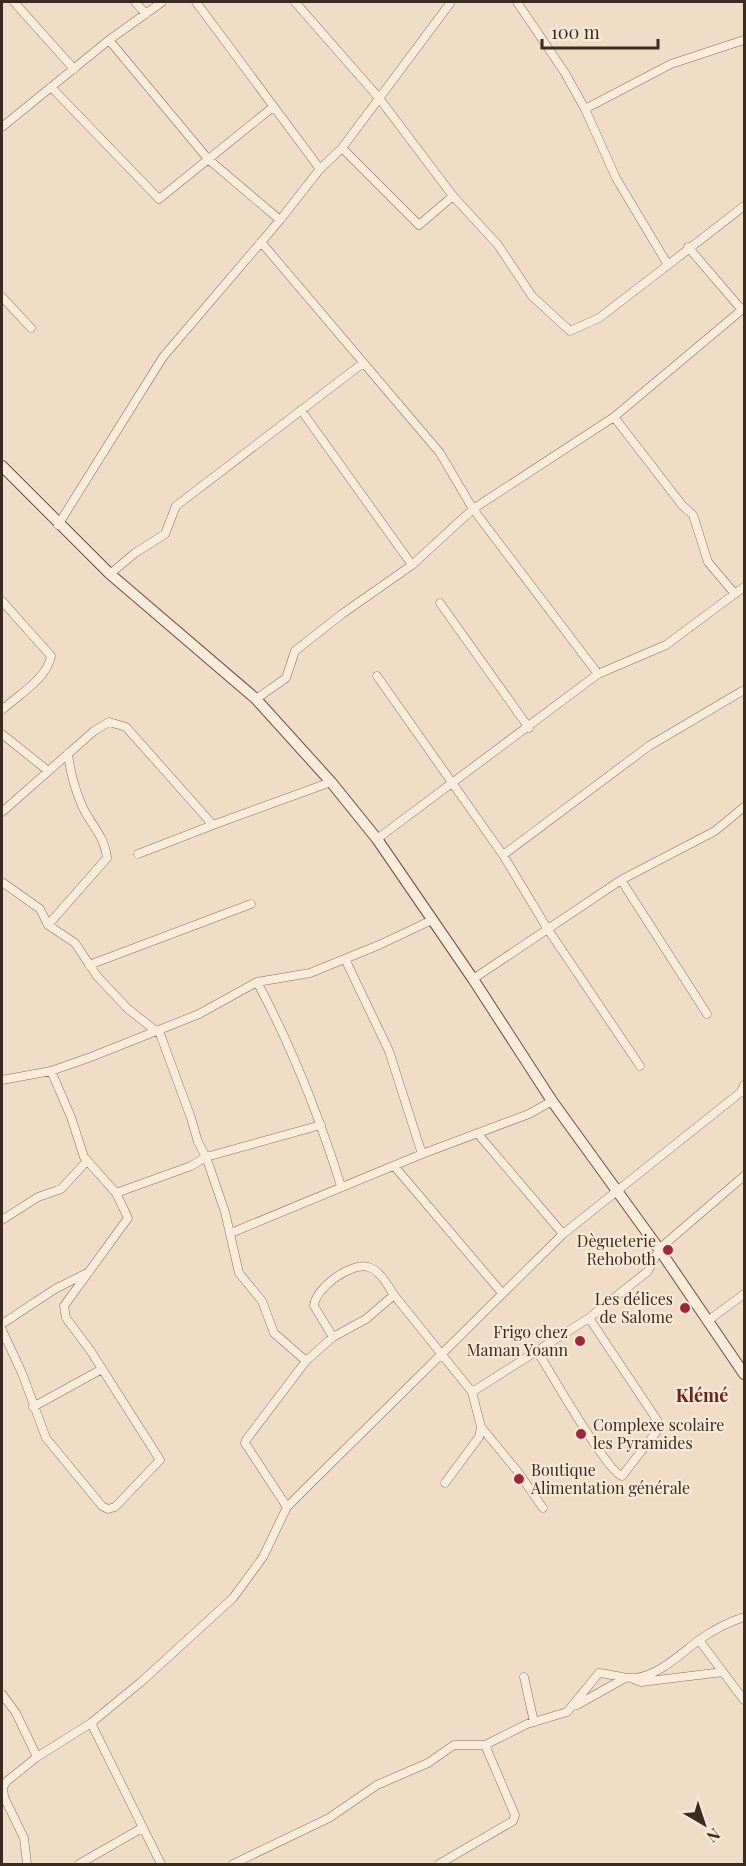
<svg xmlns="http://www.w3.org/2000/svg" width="746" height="1866" font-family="'Playfair Display',serif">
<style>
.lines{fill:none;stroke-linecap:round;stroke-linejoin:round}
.street-casing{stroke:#8d6e5b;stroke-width:9}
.secondary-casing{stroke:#6f4f3e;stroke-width:12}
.street{stroke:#faecda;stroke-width:8}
.secondary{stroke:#faecda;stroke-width:10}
.poi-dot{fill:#9e283a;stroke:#f7e9d6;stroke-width:2}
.labels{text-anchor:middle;stroke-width:4.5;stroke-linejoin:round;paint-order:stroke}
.poi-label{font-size:16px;fill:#3c291f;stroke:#f7e9d6;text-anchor:end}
.neighbourhood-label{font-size:18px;font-weight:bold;fill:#6b211c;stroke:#f7e9d6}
</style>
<rect width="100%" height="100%" fill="#f0ddc6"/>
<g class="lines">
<g class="street-casing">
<path id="street" d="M 14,2 L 74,69
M 135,2 L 146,14
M 196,2 L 320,169
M 295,2 L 379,98 L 453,196 L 498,245 L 532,296 L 570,331 L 599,318 L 668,265 L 616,178 L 585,109 L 671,64 L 744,40
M 517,2 L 565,73 L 585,109
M 109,40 L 208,159 L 280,220
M 51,87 L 159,199 L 273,107
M 2,127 L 109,40 L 162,2
M 342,148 L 419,225 L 453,196
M 261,242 L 440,453 L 473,509 L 598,674
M 688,247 L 742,310
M 668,265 L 744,206
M 2,297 L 31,328
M 301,410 L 412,565
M 614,417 L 682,505 L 693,515 L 708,562 L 735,594
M 58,525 L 163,357 L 280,220 L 320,169 L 342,148 L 451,2
M 110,574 L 135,553 L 165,534 L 176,506 L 363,363
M 2,601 L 51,656 C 47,679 18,695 2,710
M 440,603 L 529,728
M 377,676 L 503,855 L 547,928 L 640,1066
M 256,699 L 286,678 L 295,651 L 342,614 L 412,565 L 473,509 L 614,417 L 744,308
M 2,734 L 47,770
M 2,812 L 94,731 L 109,722 L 126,727 L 213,825 L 331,782
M 377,839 L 598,674 L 666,645 L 744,587
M 138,854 L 213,825
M 503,855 L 649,746 L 744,690
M 621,880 L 707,1014
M 2,882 L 40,909 L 48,925 L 75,943 L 97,976 L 128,1009 L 156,1031
M 48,925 L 107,858 C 105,837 92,826 83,808 C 75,790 70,772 68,753
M 345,959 L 389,1051 L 422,1154
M 89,965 L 251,904
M 473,979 L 621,880 L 715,831 L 744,807
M 257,982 C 292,1047 319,1116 341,1186
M 51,1071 L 71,1117 L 84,1157 L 116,1193
M 2,1080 L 51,1071 L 91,1057 L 199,1014 L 257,982 L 310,973 L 379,945 L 432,920
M 478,1134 L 563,1234
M 395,1167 L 502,1293
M 2,1220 L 38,1197 L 61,1189 L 87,1161
M 231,1233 L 422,1154 L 529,1114 L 552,1101
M 394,1295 C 388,1286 380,1270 368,1267 C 351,1262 315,1288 314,1306 L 333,1337 L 366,1319 L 394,1295 L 472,1392 L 481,1427 L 479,1437 L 445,1483
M 709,1320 L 744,1294
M 2,1324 L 55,1289 L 89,1272
M 2,1330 L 22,1373 L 46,1438 L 102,1506 L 108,1509 L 115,1507 L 160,1460 L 90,1350 L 66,1318 L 64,1306 L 128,1218 L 116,1193 L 191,1166 L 206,1157 L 198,1142 L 191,1118 L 159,1031
M 537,1351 C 550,1371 606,1471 622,1476 L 661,1426 L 589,1318
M 306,1361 L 274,1333 L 262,1301 L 239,1273 L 225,1212 L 206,1157 L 321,1125
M 472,1392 L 589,1318 L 648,1271 L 659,1249 L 744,1176
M 33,1407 L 102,1369
M 481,1427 L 518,1472 L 543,1508
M 287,1507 L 245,1443 L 246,1440 L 306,1361 L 333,1337
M 699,1640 L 744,1700
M 524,1677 L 534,1722
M 633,1679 L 641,1682 L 723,1672
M 2,1694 L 16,1713 L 37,1757
M 577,1705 L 625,1678
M 91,1723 L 161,1864
M 27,1864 L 24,1838 L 4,1797 L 3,1787 L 7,1781 L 37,1757 L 91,1723 L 141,1682 L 233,1598 L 263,1557 L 287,1507 L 310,1484 L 563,1234 L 741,1092 L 744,1085
M 79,1864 L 142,1828
M 233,1864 L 329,1818 L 377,1785 L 428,1763 L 454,1745 L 485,1745 L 527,1724 L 567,1712 L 599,1673 C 611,1674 624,1679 636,1678 C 661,1674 680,1654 699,1640 C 713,1630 729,1622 744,1617
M 439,1864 L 513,1821 L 515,1815 L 485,1745"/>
</g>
<g class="secondary-casing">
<path id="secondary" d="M 2,466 L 110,574 L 256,699 L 331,782 L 377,839 L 473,979 L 552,1101 L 659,1249 L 744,1374"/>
</g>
<use href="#street" class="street"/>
<use href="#secondary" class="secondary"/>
</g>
<g class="poi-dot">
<circle cx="668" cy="1250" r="6"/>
<circle cx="685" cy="1308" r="6"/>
<circle cx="580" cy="1341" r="6"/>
<circle cx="581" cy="1434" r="6"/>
<circle cx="519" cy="1479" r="6"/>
</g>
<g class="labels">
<g class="poi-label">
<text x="656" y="1247">Dègueterie<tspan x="656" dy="18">Rehoboth</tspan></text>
<text x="673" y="1305">Les délices<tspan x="673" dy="18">de Salome</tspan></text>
<text x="568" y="1338">Frigo chez<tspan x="568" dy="18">Maman Yoann</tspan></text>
<text x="593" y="1431" text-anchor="start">Complexe scolaire<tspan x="593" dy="18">les Pyramides</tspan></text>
<text x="531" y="1476" text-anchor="start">Boutique<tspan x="531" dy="18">Alimentation générale</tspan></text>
</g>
<g class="neighbourhood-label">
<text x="702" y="1402">Klémé</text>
</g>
</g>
<rect width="746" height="1866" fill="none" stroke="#3c291f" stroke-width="6"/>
<g transform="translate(704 1824) rotate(141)" stroke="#f7e9d6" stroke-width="4.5" paint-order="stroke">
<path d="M0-4.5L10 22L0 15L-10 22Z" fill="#3c291f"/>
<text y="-9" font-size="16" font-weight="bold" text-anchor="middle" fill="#3c291f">N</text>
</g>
<path d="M542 39v9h116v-9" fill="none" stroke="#3c291f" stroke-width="3"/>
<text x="551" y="39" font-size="18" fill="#3c291f" stroke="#f7e9d6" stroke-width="4.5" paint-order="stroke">100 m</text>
</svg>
